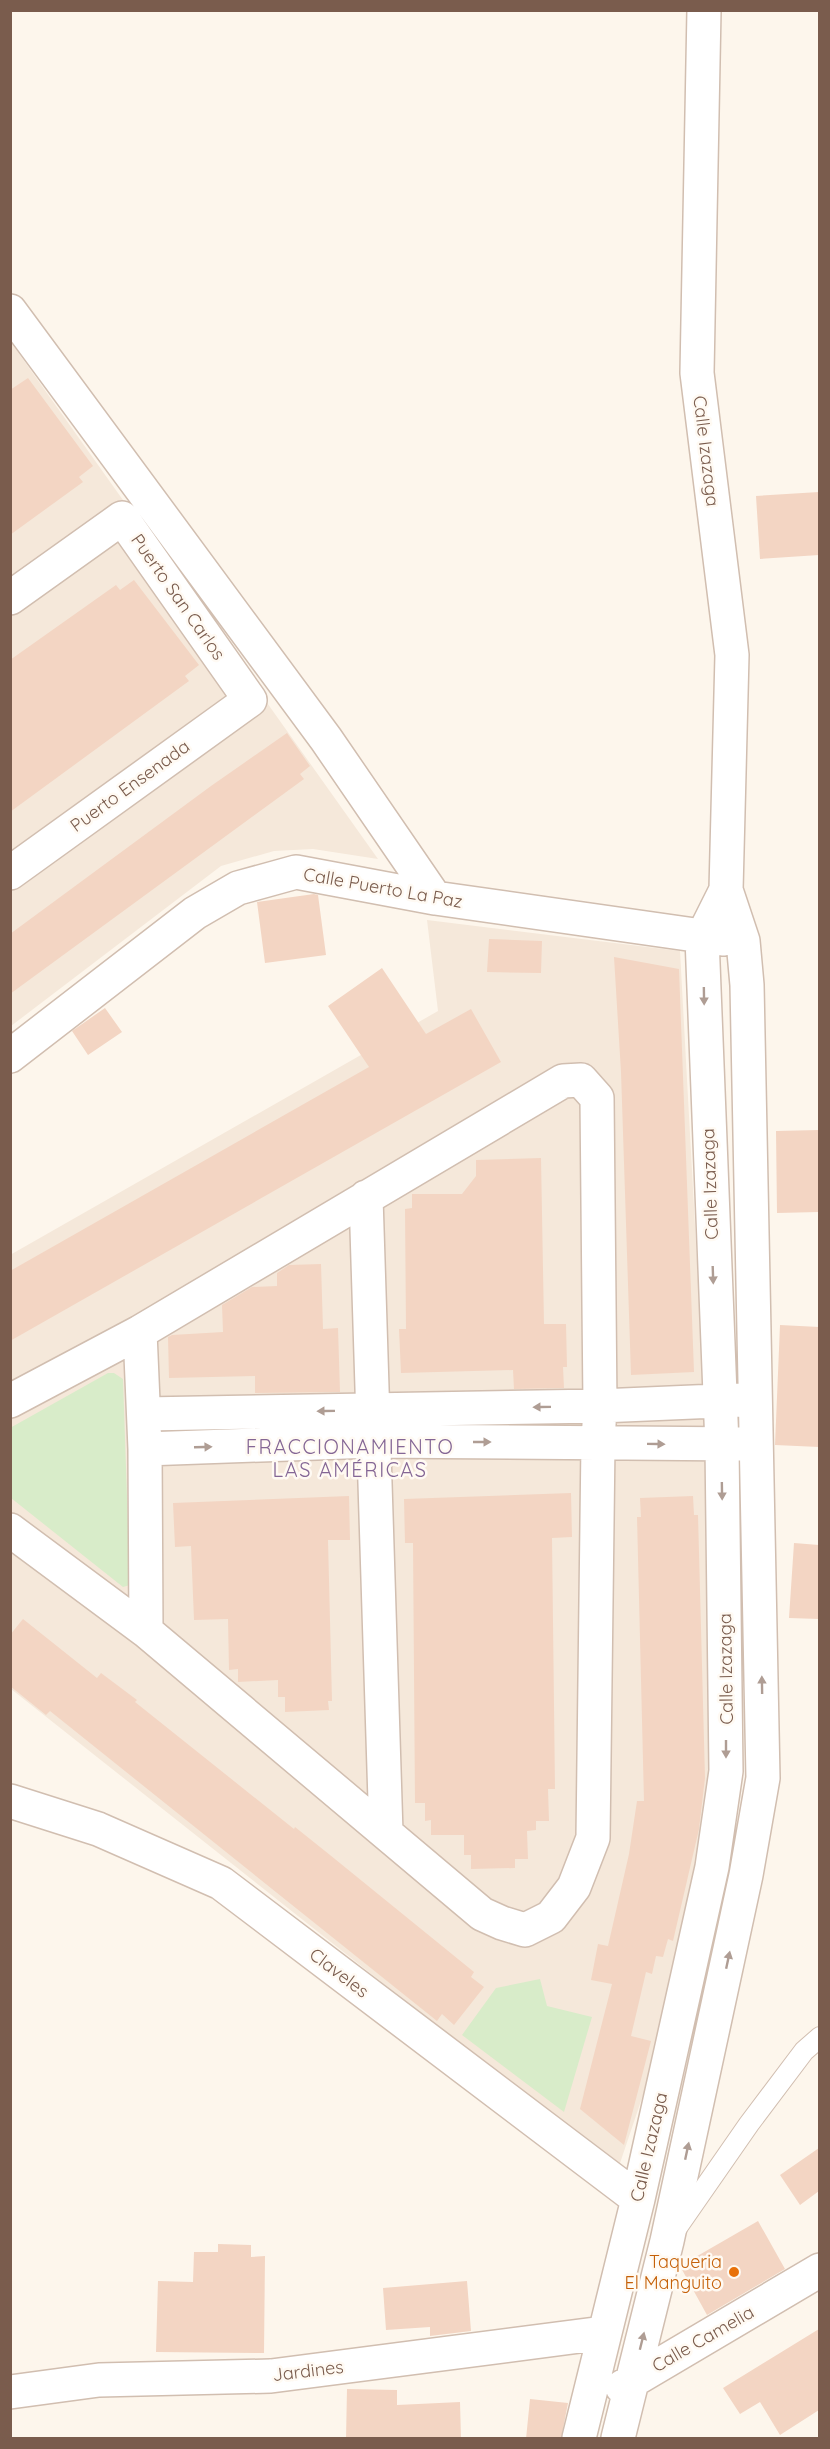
<svg xmlns="http://www.w3.org/2000/svg" width="830" height="2449" font-family="Quicksand,sans-serif">
<style>
.residential{fill:#f5e8da}
.green{fill:#d8ecc9}
.building{fill:#f3d5c3}
.lines{fill:none;stroke-linecap:round;stroke-linejoin:round}
.service-casing{stroke:#d1beb0;stroke-width:22}
.minor-casing{stroke:#d1beb0;stroke-width:36}
.service{stroke:#fff;stroke-width:20}
.minor{stroke:#fff;stroke-width:33}
.oneway{fill:#af9d94}
.food-dot{fill:#e8710a;stroke:#fffaf3;stroke-width:2}
.labels{text-anchor:middle;stroke-width:5;stroke-linejoin:round;paint-order:stroke}
.street-label{font-size:18px;fill:#7a5c4d;stroke:#fffaf3}
.food-label{font-size:18px;fill:#c56008;stroke:#fffaf3;text-anchor:end}
.neighbourhood-label{font-size:20px;letter-spacing:1.5px;fill:#846695;stroke:#fffaf3}
</style>
<rect width="100%" height="100%" fill="#fdf6ec"/>
<path class="residential" d="M 10,341 L 378,859 L 313,849 L 274,851 L 221,866 L 11,1026 Z
M 427,920 L 680,951 L 706,1427 L 714,1782 L 644,2092 L 618,2169 L 11,1689 L 10,1255 L 438,1011 Z"/>
<path class="green" d="M 108,1373 L 114,1373 L 123,1379 L 130,1585 L 123,1587 L 11,1498 L 10,1428 Z
M 540,1979 L 547,2006 L 592,2017 L 564,2112 L 462,2035 L 496,1988 Z"/>
<path class="building" d="M 28,378 L 93,466 L 79,477 L 83,482 L 10,535 L 10,390 Z
M 819,492 L 819,555 L 760,559 L 756,496 Z
M 134,580 L 199,665 L 185,676 L 189,681 L 10,812 L 10,660 L 116,585 L 120,590 Z
M 287,733 L 310,766 L 300,774 L 304,779 L 10,994 L 10,934 L 211,786 Z
M 314,894 L 318,895 L 326,955 L 265,963 L 257,902 Z
M 489,939 L 542,941 L 541,973 L 487,972 Z
M 614,957 L 679,969 L 694,1372 L 631,1375 L 621,1072 Z
M 382,968 L 426,1034 L 471,1009 L 501,1062 L 10,1341 L 10,1271 L 369,1067 L 328,1006 Z
M 105,1008 L 122,1032 L 88,1055 L 72,1031 Z
M 819,1130 L 819,1212 L 777,1213 L 776,1131 Z
M 541,1158 L 544,1324 L 566,1324 L 567,1367 L 563,1367 L 564,1388 L 514,1389 L 513,1370 L 401,1373 L 399,1329 L 406,1329 L 405,1209 L 412,1208 L 412,1194 L 462,1194 L 476,1176 L 476,1160 Z
M 321,1264 L 323,1329 L 338,1328 L 340,1392 L 255,1393 L 255,1376 L 169,1378 L 168,1337 L 172,1335 L 223,1332 L 222,1305 L 252,1287 L 277,1286 L 277,1273 L 289,1265 Z
M 780,1325 L 819,1327 L 819,1447 L 775,1445 Z
M 571,1493 L 572,1537 L 552,1538 L 555,1789 L 548,1789 L 549,1821 L 536,1821 L 536,1830 L 527,1831 L 528,1859 L 515,1859 L 515,1868 L 471,1869 L 471,1855 L 464,1855 L 464,1835 L 431,1835 L 431,1820 L 425,1821 L 425,1803 L 415,1803 L 413,1543 L 405,1543 L 404,1499 Z
M 349,1496 L 350,1540 L 328,1540 L 332,1701 L 328,1701 L 329,1710 L 285,1712 L 285,1697 L 278,1697 L 278,1680 L 238,1682 L 238,1669 L 229,1670 L 228,1619 L 194,1620 L 191,1546 L 175,1547 L 173,1503 Z
M 693,1496 L 694,1515 L 698,1515 L 705,1778 L 699,1829 L 673,1941 L 668,1939 L 663,1957 L 656,1956 L 652,1974 L 646,1972 L 631,2036 L 651,2041 L 624,2145 L 580,2109 L 612,1984 L 591,1980 L 598,1944 L 608,1946 L 629,1854 L 637,1801 L 644,1801 L 637,1517 L 641,1517 L 640,1498 Z
M 794,1543 L 819,1545 L 819,1619 L 789,1618 Z
M 23,1619 L 97,1678 L 101,1673 L 137,1700 L 135,1702 L 294,1829 L 295,1827 L 330,1855 L 474,1972 L 471,1977 L 484,1987 L 454,2025 L 442,2014 L 437,2021 L 50,1711 L 46,1715 L 10,1686 L 10,1635 Z
M 819,2148 L 819,2191 L 800,2205 L 780,2175 Z
M 758,2221 L 785,2269 L 707,2315 L 680,2266 Z
M 218,2244 L 251,2245 L 251,2257 L 265,2256 L 264,2353 L 156,2352 L 158,2281 L 193,2282 L 194,2252 L 218,2252 Z
M 467,2281 L 471,2331 L 430,2336 L 430,2327 L 386,2330 L 383,2288 Z
M 819,2329 L 819,2410 L 780,2435 L 760,2402 L 740,2414 L 723,2388 Z
M 347,2389 L 397,2390 L 397,2405 L 460,2402 L 461,2439 L 346,2439 Z
M 530,2399 L 568,2403 L 561,2439 L 526,2439 Z"/>
<g class="lines">
<g class="service-casing">
<path id="service" d="M 676,2229 L 749,2124 L 804,2051 L 820,2037"/>
</g>
<g class="minor-casing">
<path id="minor" d="M 10,311 L 326,739 L 435,898
M 10,598 L 122,518 L 250,700 L 10,873
M 10,1056 L 195,913 L 238,888 L 296,872 L 435,898 L 723,939
M 366,1197 L 386,1833
M 140,1332 L 145,1449 L 146,1631
M 10,1401 L 140,1332 L 563,1081 L 581,1080 L 597,1098 L 600,1406 L 598,1443 L 593,1838 L 574,1887 L 551,1917 L 525,1930 L 502,1923 L 482,1914 L 146,1631 L 10,1530
M 144,1414 L 600,1406 L 740,1400
M 145,1449 L 373,1441 L 743,1444
M 10,1801 L 98,1829 L 221,1883 L 638,2199
M 622,2387 L 820,2270
M 10,2392 L 99,2380 L 271,2376 L 603,2333
M 579,2438 L 638,2199 L 712,1867 L 726,1771 L 722,1445 L 702,938 L 726,890
M 618,2438 L 667,2241 L 746,1875 L 763,1778 L 747,985 L 743,941 L 726,890 L 732,655 L 697,373 L 704,10"/>
</g>
<use href="#service" class="service"/>
<use href="#minor" class="minor"/>
</g>
<defs><path id="oneway-solid" d="M-6-.8H1V-3.2L6.5 0L1 3.2V.8H-6Z" transform="scale(1.5)"/></defs>
<g class="oneway">
<use href="#oneway-solid" transform="translate(704 996) rotate(89)"/>
<use href="#oneway-solid" transform="translate(713 1275) rotate(88)"/>
<use href="#oneway-solid" transform="translate(542 1407) rotate(179)"/>
<use href="#oneway-solid" transform="translate(326 1411) rotate(179)"/>
<use href="#oneway-solid" transform="translate(482 1442)"/>
<use href="#oneway-solid" transform="translate(656 1444) rotate(1)"/>
<use href="#oneway-solid" transform="translate(203 1447) rotate(-2)"/>
<use href="#oneway-solid" transform="translate(722 1491) rotate(89)"/>
<use href="#oneway-solid" transform="translate(762 1685) rotate(-91)"/>
<use href="#oneway-solid" transform="translate(726 1749) rotate(90)"/>
<use href="#oneway-solid" transform="translate(728 1960) rotate(-78)"/>
<use href="#oneway-solid" transform="translate(687 2151) rotate(-78)"/>
<use href="#oneway-solid" transform="translate(642 2341) rotate(-76)"/>
</g>
<circle class="food-dot" cx="734" cy="2272" r="6"/>
<g class="labels">
<g class="street-label">
<text transform="translate(706 451) rotate(83)" y="6">Calle Izazaga</text>
<text transform="translate(178 597) rotate(55)" y="6">Puerto San Carlos</text>
<text transform="translate(130 786) rotate(-36)" y="6">Puerto Ensenada</text>
<text transform="translate(383 888) rotate(10)" y="6">Calle Puerto La Paz</text>
<text transform="translate(710 1184) rotate(-92)" y="6">Calle Izazaga</text>
<text transform="translate(726 1669) rotate(-91)" y="6">Calle Izazaga</text>
<text transform="translate(339 1973) rotate(37)" y="6">Claveles</text>
<text transform="translate(649 2147) rotate(-77)" y="6">Calle Izazaga</text>
<text transform="translate(703 2339) rotate(-30)" y="6">Calle Camelia</text>
<text transform="translate(308 2371) rotate(-7)" y="6">Jardines</text>
</g>
<g class="food-label">
<text x="722" y="2268">Taqueria<tspan x="722" dy="21">El Manguito</tspan></text>
</g>
<g class="neighbourhood-label">
<text x="350" y="1454">FRACCIONAMIENTO<tspan x="350" dy="23">LAS AMÉRICAS</tspan></text>
</g>
</g>
<rect width="830" height="2449" fill="none" stroke="#7a5c4d" stroke-width="24"/>
</svg>
